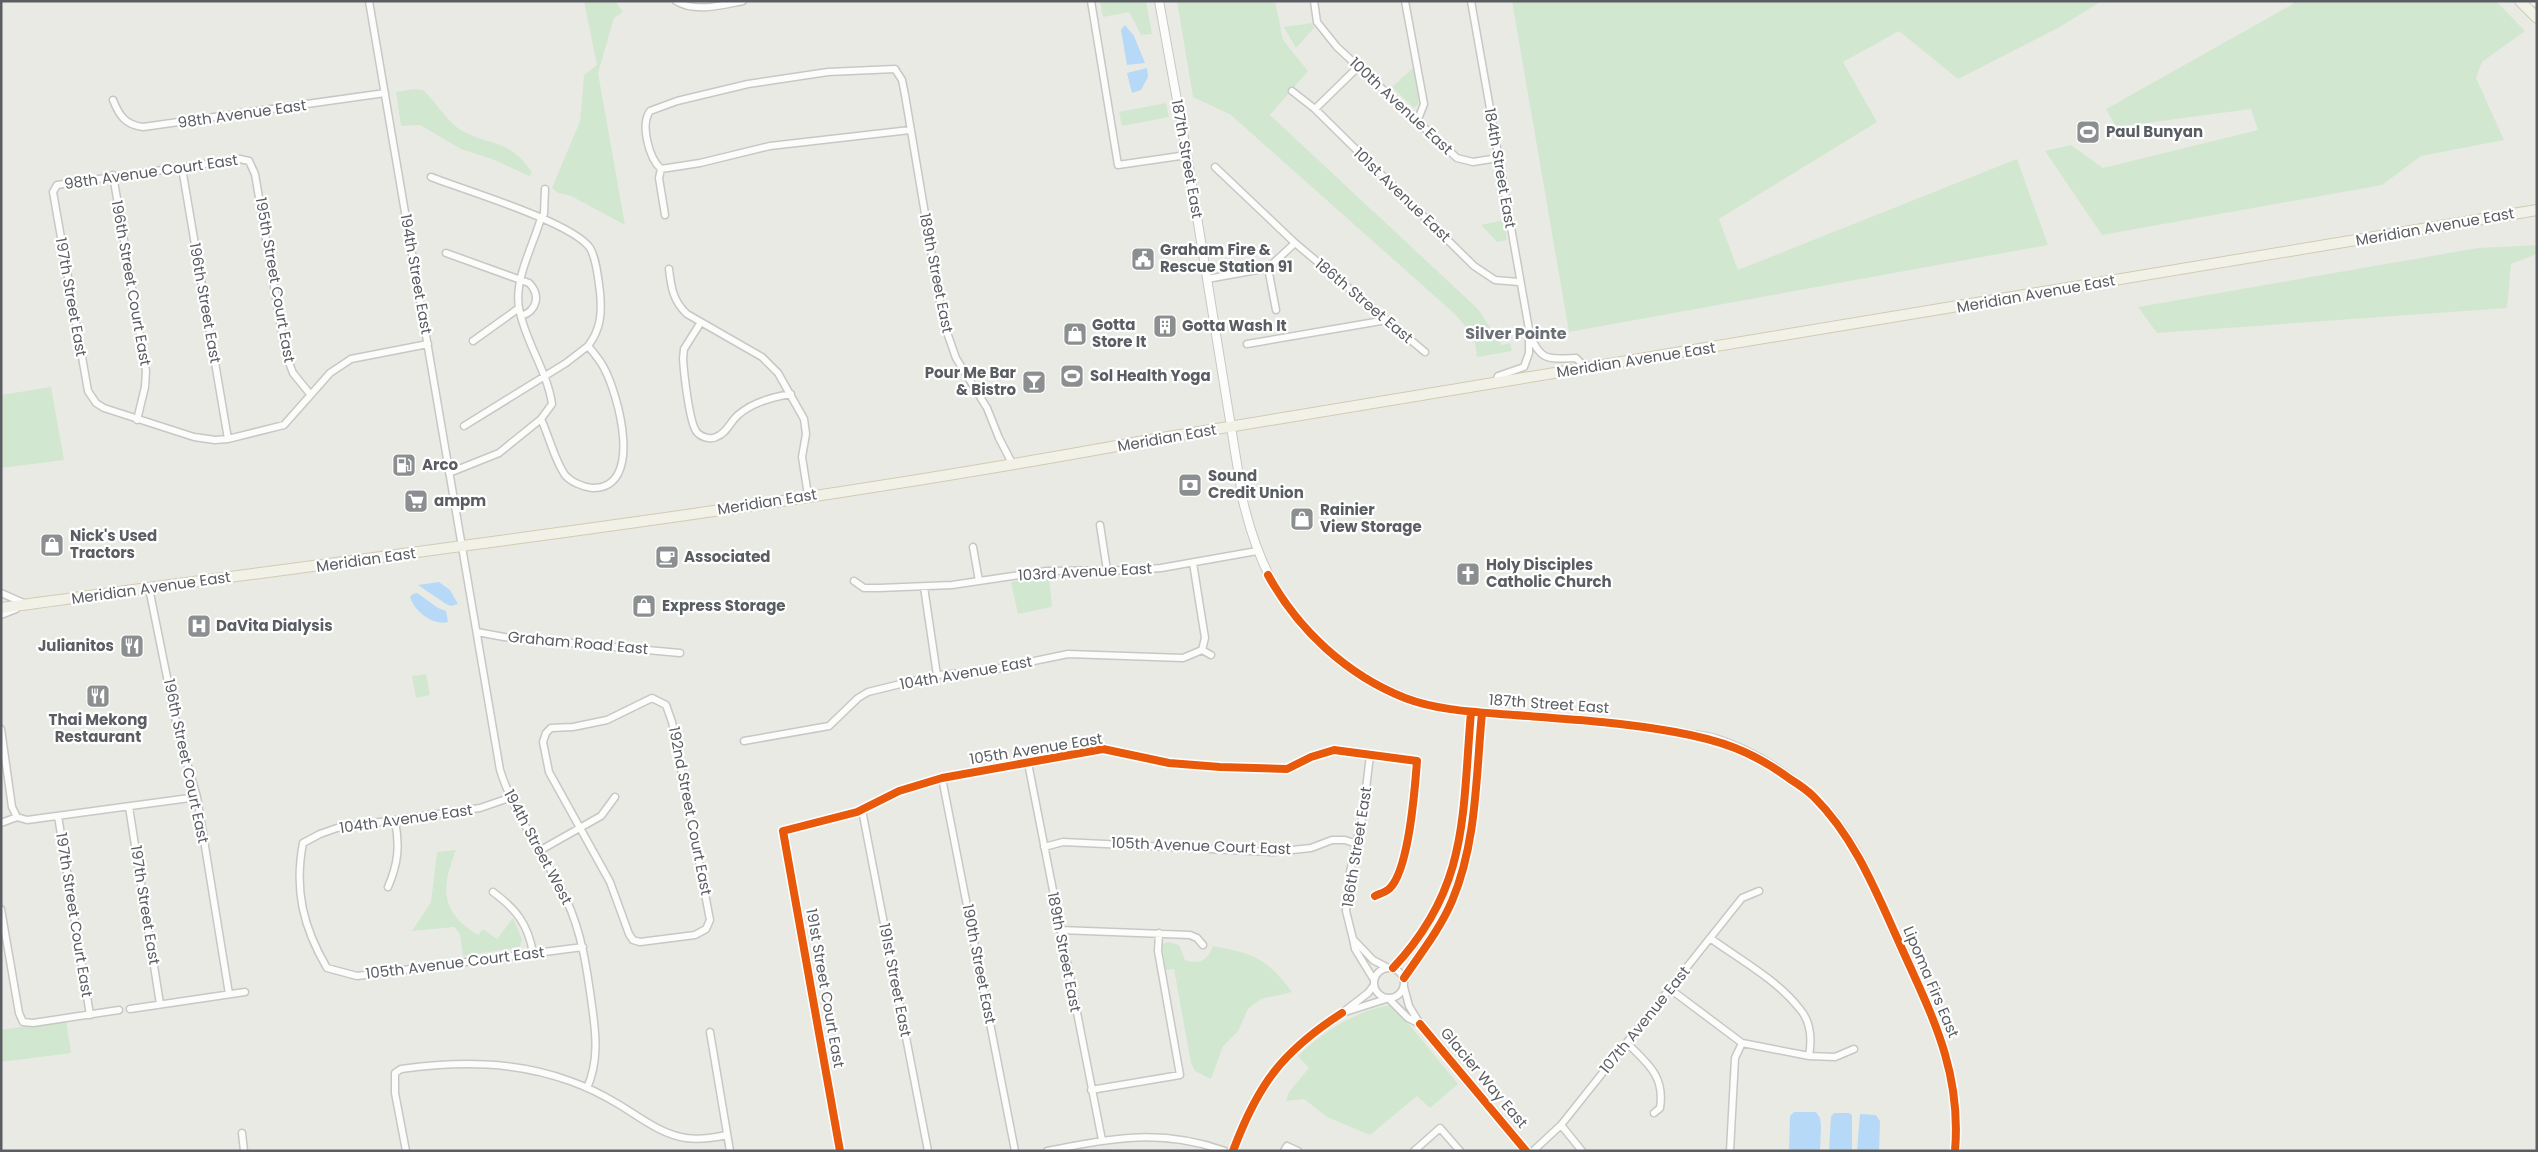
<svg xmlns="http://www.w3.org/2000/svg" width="2538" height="1152" font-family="Poppins,sans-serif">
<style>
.green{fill:#d2e7d0}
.water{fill:#b6d9f7}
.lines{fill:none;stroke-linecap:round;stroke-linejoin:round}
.minor-casing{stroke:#c7c7c5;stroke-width:9}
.tertiary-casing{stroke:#c7c7c5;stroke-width:10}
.primary-casing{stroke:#d2cbb2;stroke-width:12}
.minor{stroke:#fcfcfb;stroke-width:6}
.tertiary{stroke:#fcfcfb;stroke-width:8}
.primary{stroke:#f2f1e7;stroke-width:10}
.cycleway-casing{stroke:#fff;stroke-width:11}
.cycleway{stroke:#e8590c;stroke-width:8}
.labels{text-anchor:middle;stroke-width:4.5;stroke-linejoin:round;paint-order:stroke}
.street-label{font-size:15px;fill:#5a5e63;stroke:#fff}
.poi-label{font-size:15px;font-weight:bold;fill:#5a5e63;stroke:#fff;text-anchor:start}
.neighbourhood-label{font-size:16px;font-weight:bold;fill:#6b7075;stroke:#fff}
</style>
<rect width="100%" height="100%" fill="#eaeae5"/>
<path class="green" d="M 584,1 L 615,1 L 623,12 L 614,18 L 598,73 L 625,225 L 571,196 L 558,193 L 552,188 L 580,121 L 584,75 L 597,65 Z
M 1100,1 L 1146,1 L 1152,34 L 1141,35 L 1129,12 L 1103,17 Z
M 1177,1 L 1275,1 L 1283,40 L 1308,71 L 1270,115 L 1478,309 L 1502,345 L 1510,343 L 1512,351 L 1477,357 L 1474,337 L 1456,315 L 1231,115 L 1193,97 Z
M 1512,1 L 2102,1 L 2058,28 L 1958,79 L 1899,31 L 1843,62 L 1877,122 L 1719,219 L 1738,270 L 2017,159 L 2048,245 L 1569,332 Z
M 2291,1 L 2496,1 L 2525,31 L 2482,62 L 2476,78 L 2504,140 L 2421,156 L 2382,185 L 2102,235 L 2045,151 L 2071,145 L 2103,168 L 2258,130 L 2251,109 L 2116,127 L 2106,109 L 2293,4 Z
M 1312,23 L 1314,28 L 1296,48 L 1284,27 Z
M 1413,68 L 1419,103 L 1414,108 L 1392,87 Z
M 413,89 L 423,90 C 434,100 444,116 454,125 C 481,147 511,136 532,173 L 529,176 L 492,159 L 461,149 L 420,125 L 401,126 L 396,92 Z
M 1166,103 L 1169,117 L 1122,126 L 1119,112 Z
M 1504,220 L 1507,240 L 1497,242 L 1481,225 Z
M 2537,245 L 2537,254 L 2511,264 L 2507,308 L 2157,333 L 2138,307 L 2478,248 Z
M 51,387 L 64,460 L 1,468 L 1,395 Z
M 1049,576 L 1052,607 L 1018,614 L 1011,582 Z
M 426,674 L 430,695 L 416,698 L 412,676 Z
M 456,850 C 441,888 440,912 478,935 L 483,929 L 497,939 L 513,918 L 522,939 L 520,947 L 463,956 L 460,934 L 454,927 L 412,931 L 431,902 L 437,852 Z
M 1168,942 L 1179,945 L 1185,960 C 1200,965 1208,960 1213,946 C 1255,954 1266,958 1292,992 L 1261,999 L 1248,1009 L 1238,1031 L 1223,1046 L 1211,1079 L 1195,1071 L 1191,1063 L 1174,969 L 1166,970 L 1162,944 Z
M 1391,1005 L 1398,1011 L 1458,1084 L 1430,1108 L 1417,1096 L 1370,1135 L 1327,1117 L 1304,1099 L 1286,1101 L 1289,1092 L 1309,1068 L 1298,1056 C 1323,1032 1356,1010 1391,1005 Z
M 66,1020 L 71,1053 L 1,1062 L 1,1030 Z"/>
<path class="water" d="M 1125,25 L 1134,36 L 1145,63 L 1127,65 L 1121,30 Z
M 1147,68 L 1148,77 L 1141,90 L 1132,93 L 1127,73 Z
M 439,582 L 450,590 L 458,604 L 451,606 L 446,604 L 418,585 Z
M 417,593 L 438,608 L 446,611 L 448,622 C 433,626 414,611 410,597 L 413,594 Z
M 1794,1112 L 1816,1112 L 1820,1118 L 1821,1126 L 1820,1151 L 1789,1151 L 1790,1116 Z
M 1834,1113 L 1849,1113 L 1852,1115 L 1852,1151 L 1829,1151 L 1831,1117 Z
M 1860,1114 L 1876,1115 L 1880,1121 L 1879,1151 L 1857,1151 Z"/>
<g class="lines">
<g class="minor-casing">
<path id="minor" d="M 369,1 L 500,770 C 515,817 545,855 566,899 C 582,933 587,969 592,1006 C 596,1034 599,1061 587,1088
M 676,1 C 695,13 722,5 743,1
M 1091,1 L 1118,165 L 1187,155
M 1314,1 L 1317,22 L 1337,47 L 1457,158 L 1473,162 L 1498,158
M 1405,1 L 1424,104 L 1417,122
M 1471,1 L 1530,335 C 1541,362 1549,359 1576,358 L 1586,368
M 1292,91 L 1315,109 L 1474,266 L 1495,280 L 1519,282
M 113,100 C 119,115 125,125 143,127 L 385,93
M 1315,109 L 1358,67
M 1215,167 L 1295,243 L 1425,352
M 182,168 L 228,439
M 661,169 L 700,163 L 770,146 L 910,130
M 113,175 L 146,371 L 145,387 L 137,420
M 431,177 C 464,190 572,222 590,248 C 597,260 598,279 600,292 C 602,313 601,329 588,346 C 594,353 600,360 604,368 C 618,394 645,489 592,488 C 583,487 571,482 565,475 C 554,459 549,436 541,419 L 552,404 C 547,370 525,342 519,308 C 514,279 533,246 541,218 L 544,214 L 545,189
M 665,215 L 659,178 L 661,169 C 649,158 640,125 650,111 L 677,101 L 748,84 L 828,72 L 895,69 L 902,80 L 905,95 L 943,321 L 956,358 L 987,408 L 999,438 L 1013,465
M 446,253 L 529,283 C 541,295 537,311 521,316
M 1268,268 L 1276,310
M 669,269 C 671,287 673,301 687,314 L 762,357 L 778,373 L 804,419 L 806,434 L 802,457 L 808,495
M 1207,279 L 1268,268 L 1295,243
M 701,322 L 684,349 L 683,359 C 684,373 689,420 696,431 C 700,437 710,440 716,437 C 727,433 730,422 738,415 C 753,402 772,397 791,394
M 473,341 L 519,308
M 1247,344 L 1387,320
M 1495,384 L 1498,376 L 1524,367 L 1529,353 L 1529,339
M 310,394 L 293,373 L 285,352 L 255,174 L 249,161 L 240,159 L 57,185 L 53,192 L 88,391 L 96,403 L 104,408 L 194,437 L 215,440 L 228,439 L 284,425 L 330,373 L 351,359 L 428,344
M 464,426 L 566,363 L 588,346
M 449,473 L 499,453 L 541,419
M 1100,525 L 1107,570
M 973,547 L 979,581
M 1193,563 L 1205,638 L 1202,650 L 1211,655
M 854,581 L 864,588 L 879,588 L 952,585 L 1047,571 L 1134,570 L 1161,568 L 1257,551
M 924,587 L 937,675
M 149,588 L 178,732 L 197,797 L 229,994
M 1,593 L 26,604
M 1,615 L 16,609
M 477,632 L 504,637 L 680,653
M 652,698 L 666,705 L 672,722 L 710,920 L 706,929 L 695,935 L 640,942 L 633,940 L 629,934 L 610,882 L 549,772 L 543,742 L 546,733 L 551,728 L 573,727 L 607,720 Z
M 1,729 L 12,807 L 17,817
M 744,741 L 829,726 L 858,698 L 868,692 L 937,675 L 981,672 L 1068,654 L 1183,658 L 1202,650
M 1028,763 L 1102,1140
M 942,778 L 1015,1151
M 509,798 L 480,808 L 337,828 L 320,834 L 303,843 C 294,890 303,927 327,968 L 357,976 L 583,947
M 129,807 L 160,1004
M 862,810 L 928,1151
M 58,816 L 90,1015
M 17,817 L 27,820 L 197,797
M 1,823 L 17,817
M 1044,847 L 1063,842 L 1273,852 L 1311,848 L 1332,840 L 1345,840 L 1357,844
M 539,851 L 601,816 L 615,797
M 388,887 C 398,864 400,846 395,821
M 493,892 C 516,909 528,924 533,953
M 1,909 L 19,1013 L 23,1022 L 33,1023 L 119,1010
M 1060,930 L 1190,935 L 1197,938 L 1203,945
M 1710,938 C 1739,959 1776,979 1799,1008 C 1811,1021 1812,1039 1809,1056
M 1353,939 L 1346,911 L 1350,872 L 1363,814 L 1370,755
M1374 983a15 15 0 1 1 30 0a15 15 0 1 1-30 0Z
M 1393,968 C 1469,887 1462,816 1471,712
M 1404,978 C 1421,953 1440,929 1452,901 C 1477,842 1476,775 1482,713
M 1374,980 L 1355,949 L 1353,939 L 1373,960 L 1388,968
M 1374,985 L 1368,993 L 1342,1013 L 1386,999
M 1670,989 L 1742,1043 L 1809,1056 L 1835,1057 L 1854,1049
M 1389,999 L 1408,1018 L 1420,1024 L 1409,1006 L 1404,987
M 130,1009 L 245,992
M 1420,1024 L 1526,1151
M 710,1032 L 730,1151
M 1627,1043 C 1648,1064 1665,1076 1660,1108 L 1654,1113
M 1091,1090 L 1180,1075 L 1158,951 L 1159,933
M 1561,1125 L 1582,1151
M 242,1133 L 244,1151
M 406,1151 L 395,1093 L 395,1073 L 401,1069 C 459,1061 515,1061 570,1081 C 587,1087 603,1095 618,1104 C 640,1117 660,1134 686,1138 C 700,1140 713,1138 727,1135
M 840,1151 L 783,831 L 857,812 L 899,791 L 942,778 L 1103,749 L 1169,763 L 1220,767 L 1287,769 L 1311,757 L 1334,750 L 1417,761 C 1415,788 1409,871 1389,889 C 1386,892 1379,894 1375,896
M 1047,1151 C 1113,1138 1160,1128 1225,1151
M 1233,1151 C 1258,1084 1282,1052 1342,1013
M 1284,1151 L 1287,1146 L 1298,1151
M 1414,1151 L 1440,1128 L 1460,1151
M 1533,1151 L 1561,1125 L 1742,898 L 1759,891
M 1730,1151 L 1735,1058 L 1742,1043"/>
</g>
<g class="tertiary-casing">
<path id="tertiary" d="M 1159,1 L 1187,155 L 1243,501 C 1257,560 1278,604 1323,646 C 1347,668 1375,686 1406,698 C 1440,711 1477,712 1513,715 C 1567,719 1621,722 1675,732 C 1687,734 1701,735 1713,738 C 1749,749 1783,770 1811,795 C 1854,831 1875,889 1897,939 C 1929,1009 1962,1071 1955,1151"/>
</g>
<g class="primary-casing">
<path id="primary" d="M 2520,1 L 2537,18
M 2535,1 L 2537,2
M 1,608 C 383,555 765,511 1144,441 L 2537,210"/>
</g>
<use href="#minor" class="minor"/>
<use href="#tertiary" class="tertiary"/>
<use href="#primary" class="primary"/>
<g class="cycleway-casing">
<path id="cycleway" d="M 1268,575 C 1298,630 1347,675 1405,698 C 1439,711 1478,712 1514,715 C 1568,719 1621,722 1675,732 C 1720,740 1752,751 1790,779 C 1798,784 1807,790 1814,797 C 1854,837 1875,889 1898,940 C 1930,1012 1962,1069 1955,1151
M 1393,968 C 1469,887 1462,816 1471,712
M 1404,978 C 1421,953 1440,929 1452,901 C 1477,842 1476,775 1482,713
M 1420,1024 L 1526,1151
M 840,1151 L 783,831 L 857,812 L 899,791 L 942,778 L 1103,749 L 1169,763 L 1220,767 L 1287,769 L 1311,757 L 1334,750 L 1417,761 C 1415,788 1409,871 1389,889 C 1386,892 1379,894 1375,896
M 1233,1151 C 1258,1084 1282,1052 1342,1013"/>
</g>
<use href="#cycleway" class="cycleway"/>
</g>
<defs>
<g id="stadium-square" transform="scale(1.25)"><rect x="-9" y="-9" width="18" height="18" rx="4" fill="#8c8f90" stroke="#fff"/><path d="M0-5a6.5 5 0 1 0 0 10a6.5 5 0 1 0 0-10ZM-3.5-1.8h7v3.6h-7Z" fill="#fff"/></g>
<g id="civic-square" transform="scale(1.25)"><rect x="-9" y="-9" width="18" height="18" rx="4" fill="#8c8f90" stroke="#fff"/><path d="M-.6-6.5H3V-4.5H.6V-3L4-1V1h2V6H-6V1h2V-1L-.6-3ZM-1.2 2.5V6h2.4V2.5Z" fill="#fff"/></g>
<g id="building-square" transform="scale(1.25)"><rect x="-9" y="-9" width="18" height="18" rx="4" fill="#8c8f90" stroke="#fff"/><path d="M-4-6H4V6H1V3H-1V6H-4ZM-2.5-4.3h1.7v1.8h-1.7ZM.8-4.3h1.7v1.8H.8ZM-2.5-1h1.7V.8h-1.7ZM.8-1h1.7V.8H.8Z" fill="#fff"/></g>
<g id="shop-square" transform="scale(1.25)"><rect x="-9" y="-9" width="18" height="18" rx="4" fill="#8c8f90" stroke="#fff"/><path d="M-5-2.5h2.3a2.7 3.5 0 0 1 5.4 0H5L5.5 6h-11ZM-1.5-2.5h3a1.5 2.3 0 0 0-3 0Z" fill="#fff"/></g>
<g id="bar-square" transform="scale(1.25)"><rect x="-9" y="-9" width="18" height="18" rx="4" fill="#8c8f90" stroke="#fff"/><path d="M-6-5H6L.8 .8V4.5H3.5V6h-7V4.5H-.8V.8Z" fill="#fff"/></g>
<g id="fuel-square" transform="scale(1.25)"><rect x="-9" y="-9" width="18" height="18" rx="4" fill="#8c8f90" stroke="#fff"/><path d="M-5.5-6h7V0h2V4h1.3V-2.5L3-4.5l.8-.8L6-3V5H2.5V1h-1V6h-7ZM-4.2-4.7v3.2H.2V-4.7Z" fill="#fff"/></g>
<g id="bank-square" transform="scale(1.25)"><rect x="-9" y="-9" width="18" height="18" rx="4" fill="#8c8f90" stroke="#fff"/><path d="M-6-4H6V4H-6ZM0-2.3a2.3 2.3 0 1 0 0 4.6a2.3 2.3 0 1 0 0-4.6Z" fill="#fff"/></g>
<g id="supermarket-square" transform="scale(1.25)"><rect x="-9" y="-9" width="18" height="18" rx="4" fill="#8c8f90" stroke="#fff"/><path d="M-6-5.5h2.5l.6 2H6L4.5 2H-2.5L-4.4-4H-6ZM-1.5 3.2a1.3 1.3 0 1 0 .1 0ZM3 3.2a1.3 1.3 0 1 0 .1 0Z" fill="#fff"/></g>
<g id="cafe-square" transform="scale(1.25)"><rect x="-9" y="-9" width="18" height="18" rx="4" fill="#8c8f90" stroke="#fff"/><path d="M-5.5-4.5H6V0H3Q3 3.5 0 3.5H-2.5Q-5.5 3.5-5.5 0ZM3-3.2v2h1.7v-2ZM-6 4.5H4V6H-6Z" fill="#fff"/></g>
<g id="church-square" transform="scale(1.25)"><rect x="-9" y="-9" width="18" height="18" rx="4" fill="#8c8f90" stroke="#fff"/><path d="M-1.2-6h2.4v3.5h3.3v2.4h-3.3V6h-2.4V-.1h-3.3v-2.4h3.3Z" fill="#fff"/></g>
<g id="hospital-square" transform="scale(1.25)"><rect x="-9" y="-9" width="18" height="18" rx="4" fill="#8c8f90" stroke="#fff"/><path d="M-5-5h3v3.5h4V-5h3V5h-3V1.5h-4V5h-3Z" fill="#fff"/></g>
<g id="restaurant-square" transform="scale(1.25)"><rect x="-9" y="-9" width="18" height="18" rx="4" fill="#8c8f90" stroke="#fff"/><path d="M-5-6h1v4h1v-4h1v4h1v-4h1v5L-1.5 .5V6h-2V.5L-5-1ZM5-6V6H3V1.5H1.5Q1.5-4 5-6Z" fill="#fff"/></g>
</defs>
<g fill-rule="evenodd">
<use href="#stadium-square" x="2088" y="132"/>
<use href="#civic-square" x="1143" y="259"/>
<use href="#building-square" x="1165" y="326"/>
<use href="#shop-square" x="1075" y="334"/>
<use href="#stadium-square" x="1072" y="376"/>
<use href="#bar-square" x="1034" y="382"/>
<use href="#fuel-square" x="404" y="465"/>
<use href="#bank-square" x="1190" y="485"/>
<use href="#supermarket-square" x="416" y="501"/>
<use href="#shop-square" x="1302" y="519"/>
<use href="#shop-square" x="52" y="545"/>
<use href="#cafe-square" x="667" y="557"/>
<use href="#church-square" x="1468" y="574"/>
<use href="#shop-square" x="644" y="606"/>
<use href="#hospital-square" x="199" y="626"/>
<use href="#restaurant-square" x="132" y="646"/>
<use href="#restaurant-square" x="98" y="696"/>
</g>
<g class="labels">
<g class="street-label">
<text transform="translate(1401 106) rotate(43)" y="5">100th Avenue East</text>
<text transform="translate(242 114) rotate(-8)" y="5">98th Avenue East</text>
<text transform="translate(1187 159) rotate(80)" y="5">187th Street East</text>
<text transform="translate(1500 168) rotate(80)" y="5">184th Street East</text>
<text transform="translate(151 172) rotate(-8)" y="5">98th Avenue Court East</text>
<text transform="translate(1402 195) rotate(44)" y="5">101st Avenue East</text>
<text transform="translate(2435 227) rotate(-10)" y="5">Meridian Avenue East</text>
<text transform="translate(936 273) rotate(79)" y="5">189th Street East</text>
<text transform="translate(416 274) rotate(80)" y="5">194th Street East</text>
<text transform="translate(275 280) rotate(80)" y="5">195th Street Court East</text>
<text transform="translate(131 283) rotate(80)" y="5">196th Street Court East</text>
<text transform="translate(2036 294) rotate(-10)" y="5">Meridian Avenue East</text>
<text transform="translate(71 297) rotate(80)" y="5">197th Street East</text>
<text transform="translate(1364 301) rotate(40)" y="5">186th Street East</text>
<text transform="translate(205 303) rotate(80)" y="5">196th Street East</text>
<text transform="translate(1636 360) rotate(-9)" y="5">Meridian Avenue East</text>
<text transform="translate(1167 438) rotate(-10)" y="5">Meridian East</text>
<text transform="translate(767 502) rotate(-9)" y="5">Meridian East</text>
<text transform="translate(366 560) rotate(-8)" y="5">Meridian East</text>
<text transform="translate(1085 572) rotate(-3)" y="5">103rd Avenue East</text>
<text transform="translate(151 588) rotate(-8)" y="5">Meridian Avenue East</text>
<text transform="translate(578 643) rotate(5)" y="5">Graham Road East</text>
<text transform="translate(966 673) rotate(-10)" y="5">104th Avenue East</text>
<text transform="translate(1549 704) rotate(4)" y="5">187th Street East</text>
<text transform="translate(1036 749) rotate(-9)" y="5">105th Avenue East</text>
<text transform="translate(186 761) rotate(78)" y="5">196th Street Court East</text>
<text transform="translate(690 811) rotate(79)" y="5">192nd Street Court East</text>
<text transform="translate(406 819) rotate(-8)" y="5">104th Avenue East</text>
<text transform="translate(1201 846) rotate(2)" y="5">105th Avenue Court East</text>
<text transform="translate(538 847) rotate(62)" y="5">194th Street West</text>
<text transform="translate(1357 847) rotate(-81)" y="5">186th Street East</text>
<text transform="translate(145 905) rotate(81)" y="5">197th Street East</text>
<text transform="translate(74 915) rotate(81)" y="5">197th Street Court East</text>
<text transform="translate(1064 952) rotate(79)" y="5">189th Street East</text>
<text transform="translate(455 963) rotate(-7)" y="5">105th Avenue Court East</text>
<text transform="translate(979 964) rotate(79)" y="5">190th Street East</text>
<text transform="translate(895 980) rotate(79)" y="5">191st Street East</text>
<text transform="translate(1931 982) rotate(67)" y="5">Lipoma Firs East</text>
<text transform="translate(825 988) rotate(80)" y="5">191st Street Court East</text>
<text transform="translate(1645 1020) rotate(-51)" y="5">107th Avenue East</text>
<text transform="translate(1484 1078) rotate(50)" y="5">Glacier Way East</text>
</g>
<g class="poi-label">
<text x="2106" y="137">Paul Bunyan</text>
<text x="1160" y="255">Graham Fire &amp;<tspan x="1160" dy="17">Rescue Station 91</tspan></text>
<text x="1092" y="330">Gotta<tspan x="1092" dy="17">Store It</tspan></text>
<text x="1182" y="331">Gotta Wash It</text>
<text x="1016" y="378" text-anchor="end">Pour Me Bar<tspan x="1016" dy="17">&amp; Bistro</tspan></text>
<text x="1090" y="381">Sol Health Yoga</text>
<text x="422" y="470">Arco</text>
<text x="1208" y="481">Sound<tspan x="1208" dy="17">Credit Union</tspan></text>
<text x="434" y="506">ampm</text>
<text x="1320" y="515">Rainier<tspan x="1320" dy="17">View Storage</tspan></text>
<text x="70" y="541">Nick's Used<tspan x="70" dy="17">Tractors</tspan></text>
<text x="684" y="562">Associated</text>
<text x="1486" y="570">Holy Disciples<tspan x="1486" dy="17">Catholic Church</tspan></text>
<text x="662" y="611">Express Storage</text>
<text x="216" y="631">DaVita Dialysis</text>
<text x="114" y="651" text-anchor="end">Julianitos</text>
<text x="98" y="725" text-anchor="middle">Thai Mekong<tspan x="98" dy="17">Restaurant</tspan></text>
</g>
<g class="neighbourhood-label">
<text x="1516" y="339">Silver Pointe</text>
</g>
</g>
<rect width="2538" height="1152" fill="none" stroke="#5a5e63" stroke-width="5"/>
</svg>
